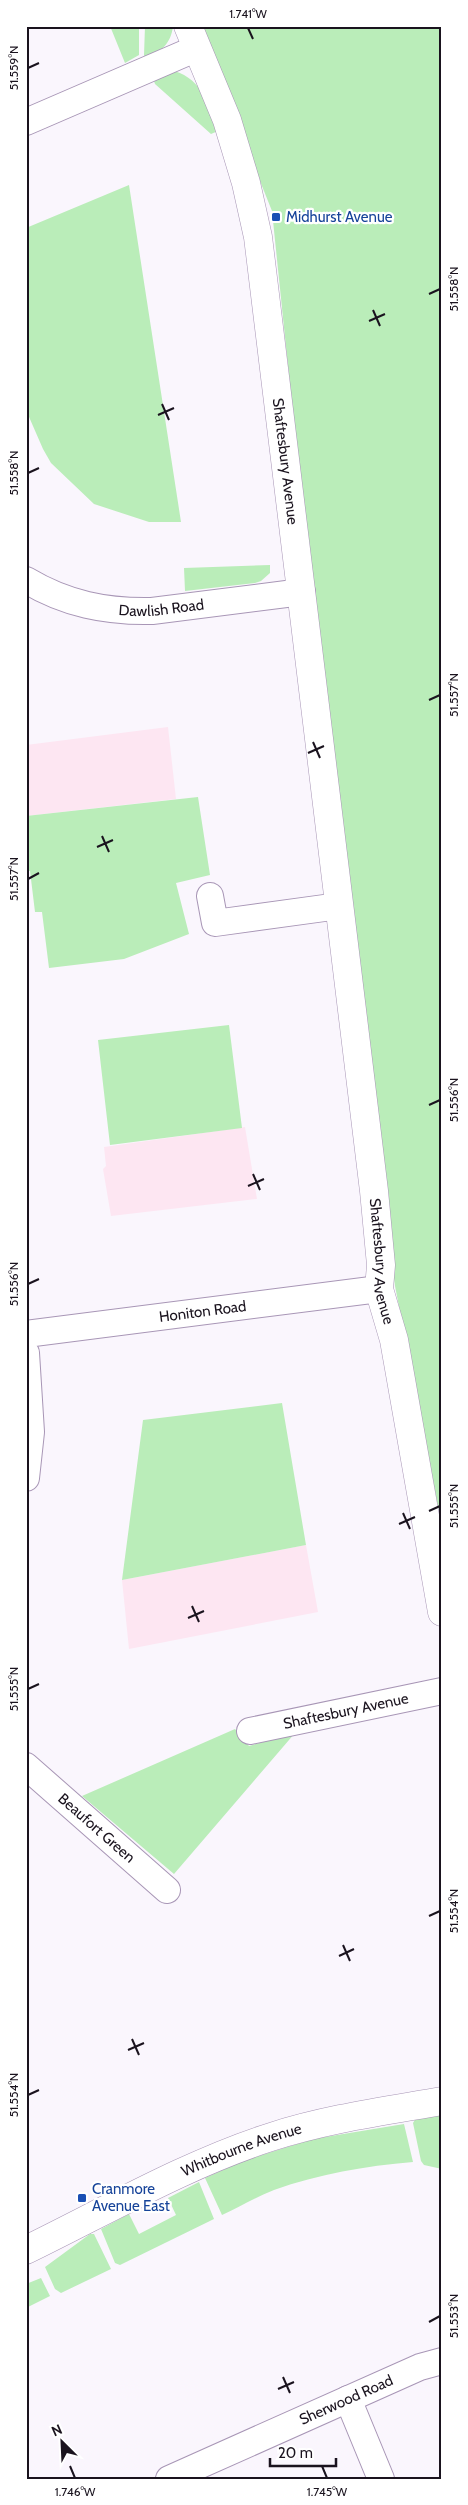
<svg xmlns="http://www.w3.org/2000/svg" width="468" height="2505" font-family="Cabin,sans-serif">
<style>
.industrial{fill:#fde6f2}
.green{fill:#baedb9}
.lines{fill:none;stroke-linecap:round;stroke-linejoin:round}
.street-casing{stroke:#a896b6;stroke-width:28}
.secondary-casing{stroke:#a896b6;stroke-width:29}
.street{stroke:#fff;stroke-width:26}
.secondary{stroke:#fff;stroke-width:28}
.ticks{fill:none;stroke:#1a131e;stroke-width:2}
.transit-dot{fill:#1a4fb4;stroke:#fff;stroke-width:2}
.labels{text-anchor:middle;stroke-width:4.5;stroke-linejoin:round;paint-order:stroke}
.transit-label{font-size:15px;fill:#164399;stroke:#fff;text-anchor:start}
.street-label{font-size:15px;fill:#1a131e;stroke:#fff}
.neatline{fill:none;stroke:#1a131e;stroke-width:2}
.ticks-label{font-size:12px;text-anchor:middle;fill:#1a131e}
</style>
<rect width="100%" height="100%" fill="#faf6fd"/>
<path class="industrial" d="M 168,727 L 176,799 L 26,816 L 26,745 Z
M 245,1127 L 257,1199 L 111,1216 L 103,1169 L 106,1166 L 104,1147 Z
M 306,1545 L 318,1612 L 129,1649 L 122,1580 Z"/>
<path class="green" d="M 110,26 L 139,26 L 139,55 L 125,63 Z
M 145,26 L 173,26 C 171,44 161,51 146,60 L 144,55 Z
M 198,26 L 442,26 L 442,1527 L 395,1286 L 329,764 L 272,211 Z
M 174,71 C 204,80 207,105 218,131 L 211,134 L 155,84 L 153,78 Z
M 129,185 L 181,522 L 149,522 L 94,504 L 51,463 L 43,449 L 26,410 L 26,228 Z
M 270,565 L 270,573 L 261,581 L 255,583 L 185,591 L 184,568 Z
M 198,797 L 210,875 L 176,883 L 189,934 L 124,959 L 49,968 L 42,912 L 35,912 L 30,871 L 26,871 L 26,816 Z
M 229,1025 L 242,1128 L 110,1145 L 98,1040 Z
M 282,1403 L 306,1545 L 122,1580 L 143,1420 Z
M 235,1729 L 249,1746 L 295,1733 L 174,1874 L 82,1796 Z
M 442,2114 L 442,2169 L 424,2165 L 421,2161 L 413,2123 L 416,2118 Z
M 404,2124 L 413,2162 C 365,2166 319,2174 274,2190 C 256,2197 239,2207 222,2215 L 205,2178 L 243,2161 L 313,2139 Z
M 199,2182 L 214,2219 L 120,2265 L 115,2263 L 101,2229 L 129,2214 L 139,2234 L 176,2215 L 168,2198 Z
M 90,2234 L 94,2234 L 111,2269 L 61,2293 L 55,2289 L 45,2267 Z
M 41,2278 L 50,2296 L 26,2308 L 26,2284 Z"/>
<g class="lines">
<g class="street-casing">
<g id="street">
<path d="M 26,122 L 195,49"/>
<path id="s1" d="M 26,580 C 66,604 106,612 152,611 L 302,592"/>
<path d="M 210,896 L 215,923 L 339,906"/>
<path id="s2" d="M 26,1334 L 379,1289"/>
<path d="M 26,1353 L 31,1432 L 26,1478"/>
<path id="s3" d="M 250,1731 L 442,1691"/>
<path id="s4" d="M 26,1766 L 167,1890"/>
<path d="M 348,2399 L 381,2479"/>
<path id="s5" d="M 169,2479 L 420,2367 L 442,2361"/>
</g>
</g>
<g class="secondary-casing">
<g id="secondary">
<path id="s6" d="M 188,26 L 227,120 L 246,183 L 258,237 L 374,1191 L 381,1265 L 379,1289 L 394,1340 L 442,1612"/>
<path id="s7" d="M 26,2250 C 104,2212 189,2163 271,2137 C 326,2119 385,2111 442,2101"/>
</g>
</g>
<use href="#street" class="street"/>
<use href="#secondary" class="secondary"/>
</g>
<path class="ticks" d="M 248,28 L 253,39M 28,68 L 39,63M 429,294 L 440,289M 373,310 L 380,326M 369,321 L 385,314M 162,404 L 169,420M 158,415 L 174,408M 28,473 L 39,468M 429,700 L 440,695M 313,742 L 320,758M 308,753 L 324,746M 102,836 L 109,852M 97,847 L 113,840M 28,879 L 39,873M 429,1105 L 440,1100M 253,1174 L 260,1190M 248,1186 L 264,1179M 28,1284 L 39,1279M 429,1511 L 440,1506M 403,1513 L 410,1529M 399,1524 L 415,1517M 192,1606 L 199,1622M 188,1618 L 204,1611M 28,1689 L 39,1684M 429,1916 L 440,1911M 343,1945 L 350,1961M 339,1956 L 354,1949M 132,2039 L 139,2055M 128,2050 L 144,2043M 28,2095 L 39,2090M 429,2322 L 440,2316M 283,2377 L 290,2393M 278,2389 L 294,2382M 70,2466 L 75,2478M 322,2466 L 327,2478"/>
<g class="transit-dot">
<rect x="271" y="212" width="10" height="10" rx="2.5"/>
<rect x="77" y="2193" width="10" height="10" rx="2.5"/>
</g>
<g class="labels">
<g class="transit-label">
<text x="286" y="222">Midhurst Avenue</text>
<text x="92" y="2194">Cranmore<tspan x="92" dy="17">Avenue East</tspan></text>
</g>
<g class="street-label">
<text dy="5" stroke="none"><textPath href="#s6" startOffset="449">Shaftesbury Avenue</textPath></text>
<text dy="5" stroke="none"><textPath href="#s1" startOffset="141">Dawlish Road</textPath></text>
<text dy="5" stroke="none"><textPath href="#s6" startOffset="1255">Shaftesbury Avenue</textPath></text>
<text dy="5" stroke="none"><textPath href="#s2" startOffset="178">Honiton Road</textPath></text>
<text dy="5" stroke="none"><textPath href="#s3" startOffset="98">Shaftesbury Avenue</textPath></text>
<text dy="5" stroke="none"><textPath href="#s4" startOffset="94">Beaufort Green</textPath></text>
<text dy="5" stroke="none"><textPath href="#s7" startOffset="238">Whitbourne Avenue</textPath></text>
<text dy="5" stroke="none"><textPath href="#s5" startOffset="194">Sherwood Road</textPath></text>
</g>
</g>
<rect width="468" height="2505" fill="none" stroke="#ffffff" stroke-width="55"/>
<g transform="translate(62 2442) rotate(336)" stroke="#ffffff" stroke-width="4" paint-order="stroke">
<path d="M0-4L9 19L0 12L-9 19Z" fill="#1a131e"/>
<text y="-8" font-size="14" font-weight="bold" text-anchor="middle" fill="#1a131e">N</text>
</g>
<path d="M270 2458v8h66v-8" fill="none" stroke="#1a131e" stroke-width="2.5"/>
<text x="278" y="2458" font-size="15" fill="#1a131e" stroke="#ffffff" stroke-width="4" paint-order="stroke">20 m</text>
<rect x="28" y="28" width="412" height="2450" class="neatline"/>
<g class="ticks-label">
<text x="248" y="18">1.741°W</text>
<text transform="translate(14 68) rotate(-90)" y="4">51.559°N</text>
<text transform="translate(454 289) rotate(-90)" y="4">51.558°N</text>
<text transform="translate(14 473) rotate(-90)" y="4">51.558°N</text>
<text transform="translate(454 695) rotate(-90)" y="4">51.557°N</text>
<text transform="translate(14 879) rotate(-90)" y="4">51.557°N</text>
<text transform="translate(454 1100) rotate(-90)" y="4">51.556°N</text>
<text transform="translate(14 1284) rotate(-90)" y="4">51.556°N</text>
<text transform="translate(454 1506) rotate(-90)" y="4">51.555°N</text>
<text transform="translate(14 1689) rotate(-90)" y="4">51.555°N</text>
<text transform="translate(454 1911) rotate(-90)" y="4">51.554°N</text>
<text transform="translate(14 2095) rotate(-90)" y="4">51.554°N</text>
<text transform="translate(454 2316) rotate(-90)" y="4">51.553°N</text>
<text x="75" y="2496">1.746°W</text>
<text x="327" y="2496">1.745°W</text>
</g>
</svg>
